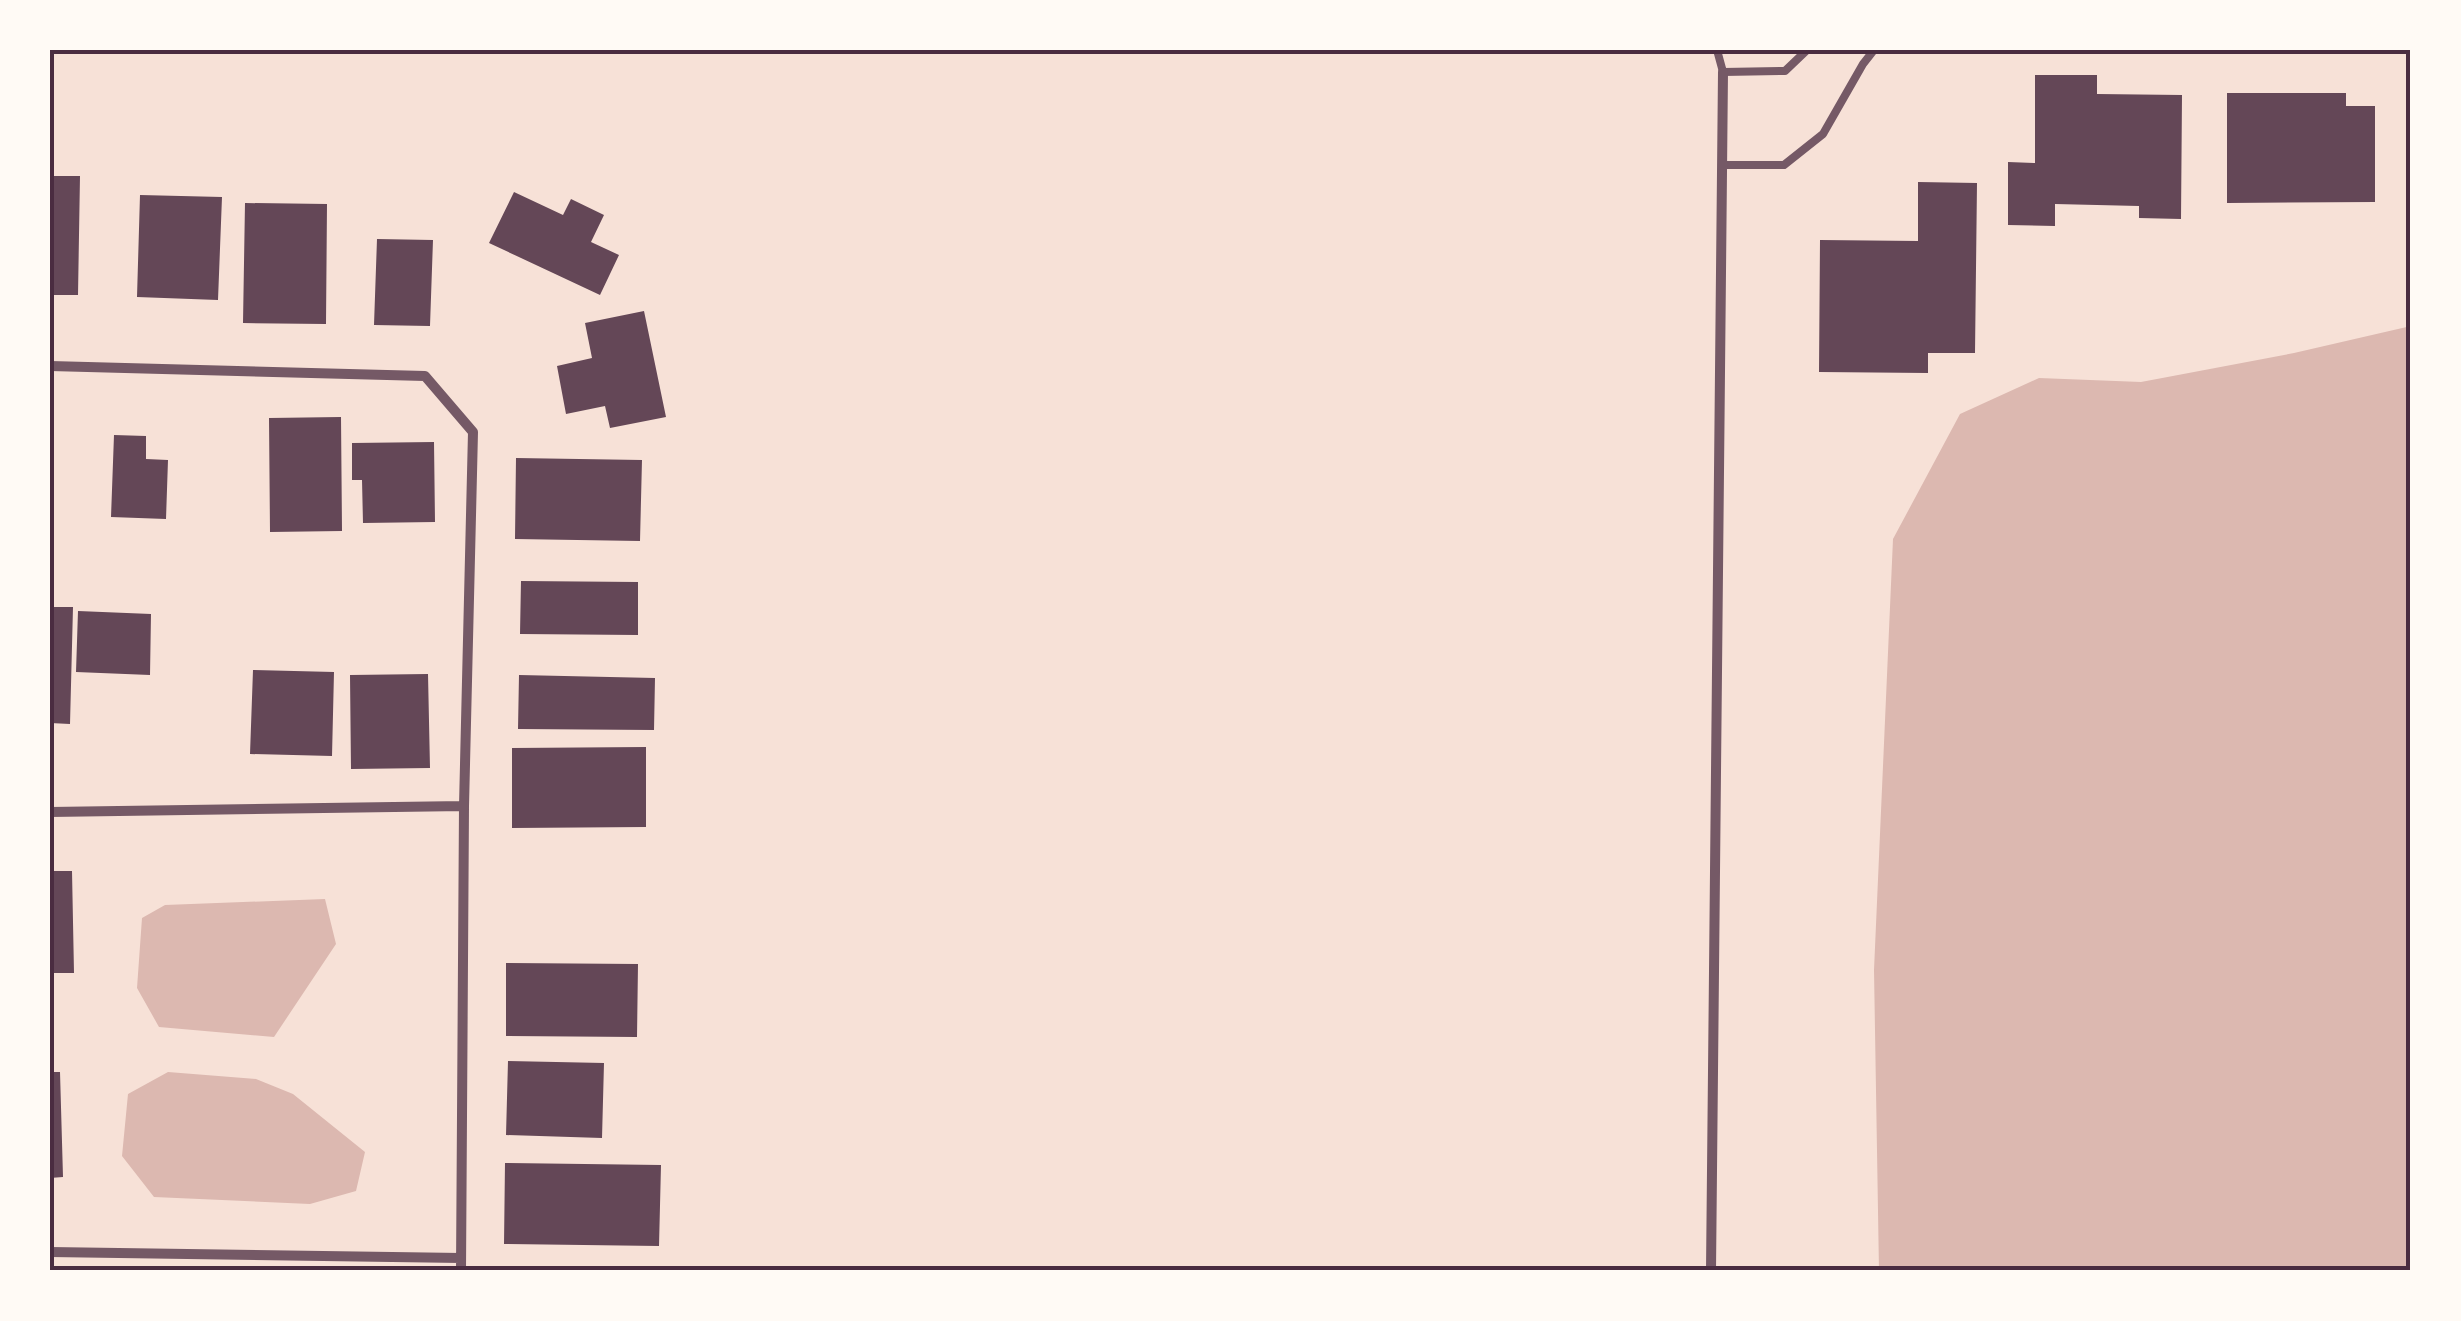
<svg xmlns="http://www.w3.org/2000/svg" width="2461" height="1321" font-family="'DejaVu Sans',sans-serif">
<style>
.water{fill:#dcb8b0}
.building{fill:#644757}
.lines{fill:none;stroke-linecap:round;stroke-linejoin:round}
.service{stroke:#755966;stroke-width:8}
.minor{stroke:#755966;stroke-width:10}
.neatline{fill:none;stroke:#4a2c40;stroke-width:4}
</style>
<rect width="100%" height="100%" fill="#f7e1d7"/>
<path class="water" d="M 2411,326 L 2411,1271 L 1879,1271 L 1874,970 L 1893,539 L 1960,414 L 2039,378 L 2141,382 L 2294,353 Z
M 325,899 L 336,944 L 274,1037 L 159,1027 L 137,988 L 142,918 L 165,905 Z
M 168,1072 L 256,1079 L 293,1094 L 365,1152 L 356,1191 L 310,1204 L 154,1197 L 122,1156 L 128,1094 Z"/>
<path class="building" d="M 2035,75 L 2097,75 L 2097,94 L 2182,95 L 2181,219 L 2139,218 L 2139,206 L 2055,204 L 2055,226 L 2008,225 L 2008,162 L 2035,163 Z
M 2227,93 L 2346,93 L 2346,106 L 2375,106 L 2375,202 L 2227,203 Z
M 50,176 L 80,176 L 78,295 L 50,295 Z
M 1918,182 L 1977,183 L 1975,353 L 1928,353 L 1928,373 L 1819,372 L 1820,240 L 1918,241 Z
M 514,192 L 563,215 L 571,199 L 604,215 L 591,242 L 619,255 L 600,295 L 489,243 Z
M 140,195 L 222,197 L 218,300 L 137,297 Z
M 245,203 L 327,204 L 326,324 L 243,323 Z
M 377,239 L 433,240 L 430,326 L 374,325 Z
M 644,311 L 666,417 L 610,428 L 605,406 L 566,414 L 557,366 L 592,358 L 585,323 Z
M 341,417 L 342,531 L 270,532 L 269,418 Z
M 114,435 L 146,436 L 146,459 L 168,460 L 166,519 L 111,517 Z
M 434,442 L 435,522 L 363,523 L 362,480 L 352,480 L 352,443 Z
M 516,458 L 642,460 L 640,541 L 515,539 Z
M 50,505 L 53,505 L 54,563 L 50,563 Z
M 521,581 L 638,582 L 638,635 L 520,634 Z
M 50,607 L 73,607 L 70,724 L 50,723 Z
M 78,611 L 151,614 L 150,675 L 76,672 Z
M 253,670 L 334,672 L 332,756 L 250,754 Z
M 428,674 L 430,768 L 351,769 L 350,675 Z
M 519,675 L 655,678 L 654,730 L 518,729 Z
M 646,747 L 646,827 L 512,828 L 512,748 Z
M 50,871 L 72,871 L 74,973 L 50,973 Z
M 506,963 L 638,964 L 637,1037 L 506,1036 Z
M 508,1061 L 604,1063 L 602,1138 L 506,1135 Z
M 50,1072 L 60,1072 L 63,1177 L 50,1178 Z
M 505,1163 L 661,1165 L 659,1246 L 504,1244 Z"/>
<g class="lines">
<path class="service" d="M 1717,50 L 1723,72 L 1785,71 L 1807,50
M 1722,165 L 1784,165 L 1823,134 L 1863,64 L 1874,50"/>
<path class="minor" d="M 50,366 L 425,376 L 473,432 L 464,806 L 461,1271
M 50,812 L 464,806
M 50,1252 L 461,1258
M 1711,1271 L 1723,72"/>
</g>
<rect width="2461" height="1321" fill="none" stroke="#fffaf5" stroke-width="105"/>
<rect x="52" y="52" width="2356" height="1216" class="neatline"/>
</svg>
